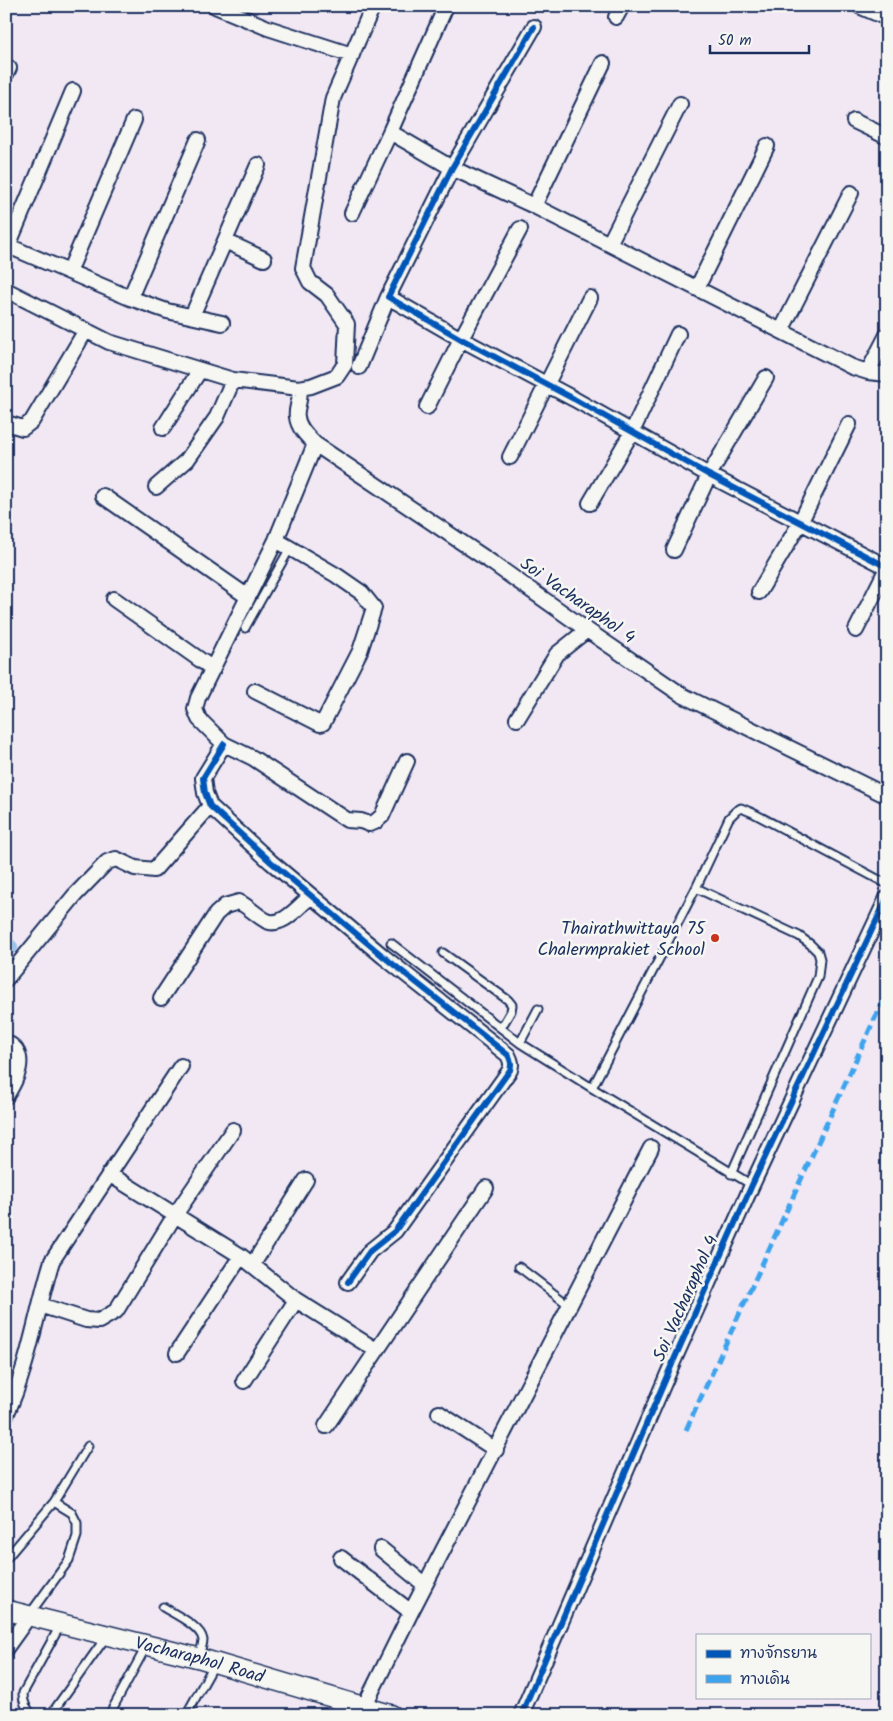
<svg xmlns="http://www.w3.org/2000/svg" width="893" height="1721" font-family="Kalam,'Playpen Sans Thai',sans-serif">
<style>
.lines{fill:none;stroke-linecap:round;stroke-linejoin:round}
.canal{stroke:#94c4ef;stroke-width:14}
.lane-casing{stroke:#1b2f5e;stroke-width:11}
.street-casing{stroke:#1b2f5e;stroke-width:18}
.secondary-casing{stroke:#1b2f5e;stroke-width:22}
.lane{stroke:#f6f6f2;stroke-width:7}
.street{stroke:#f6f6f2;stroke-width:14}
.secondary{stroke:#f6f6f2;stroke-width:19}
.quiet{stroke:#3da3ed;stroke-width:5;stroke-dasharray:10 5;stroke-linecap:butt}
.cycleway-casing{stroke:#f6f6f2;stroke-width:9}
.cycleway{stroke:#0057b8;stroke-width:6}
.poi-dot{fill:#c8321e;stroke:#f6f6f2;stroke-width:2}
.labels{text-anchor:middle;stroke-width:5;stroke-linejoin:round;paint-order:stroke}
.street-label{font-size:18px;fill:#1b2f5e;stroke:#f6f6f2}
.poi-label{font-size:18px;fill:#1b2f5e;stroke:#f6f6f2;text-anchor:end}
</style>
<rect width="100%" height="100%" fill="#f1e8f4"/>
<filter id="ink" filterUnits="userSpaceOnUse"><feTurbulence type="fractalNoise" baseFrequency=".02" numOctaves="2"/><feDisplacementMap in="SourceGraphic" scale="10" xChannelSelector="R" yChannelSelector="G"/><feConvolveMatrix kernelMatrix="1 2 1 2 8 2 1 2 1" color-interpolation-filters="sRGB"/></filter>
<g filter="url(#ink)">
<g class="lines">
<path class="canal" d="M 6,943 L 11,947"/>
<g class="lane-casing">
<path id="lane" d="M 245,628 L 290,548
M 696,888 L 799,936 L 810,944 L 818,952 L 820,959 L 818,977 L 731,1174
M 391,943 L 520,1043 L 592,1088 L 752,1185
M 443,953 L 508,1000 L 512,1005 L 511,1011 L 501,1028
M 520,1043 L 538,1009
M 592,1088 L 696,888 L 729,818 L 736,811 L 741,808 L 753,813 L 887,884
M 519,1267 L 570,1306
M 54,1502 L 88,1446
M 6,1559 L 54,1502 L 72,1513 L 77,1523 L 77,1536 L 69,1560 L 29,1615
M 163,1607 C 174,1614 201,1626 203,1640 C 203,1645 200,1651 199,1656
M 33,1715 C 26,1708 23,1703 23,1693 L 61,1624
M 49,1715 L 52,1713 L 106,1637
M 109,1715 L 147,1645
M 186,1715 L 214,1665"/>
</g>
<g class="street-casing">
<path id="street" d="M 215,6 L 268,28 L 352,55
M 446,6 L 390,132 L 452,168 L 534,206 L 852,367 L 868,372 L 887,374
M 859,6 L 887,18
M 616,17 L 622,6
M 534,27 L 452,168 L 388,297 L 461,339 L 574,399 L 709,475 L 887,567
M 6,74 L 9,68
M 854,121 L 887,137
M 534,206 L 603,63
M 352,213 L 390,132
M 225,241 L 264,259
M 609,244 L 680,104
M 6,245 L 130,298 L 167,311 L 222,323
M 8,246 L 73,91
M 69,272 L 134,120
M 697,288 L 767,146
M 6,290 L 109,342 L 233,380 L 299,388 L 311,386 L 337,376 L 345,364 L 347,324 L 327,295 L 310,282 L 303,268 L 333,98 L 373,6
M 130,298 L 198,140
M 192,316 L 258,165
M 781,331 L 851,193
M 359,367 L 388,297
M 868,372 L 887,335
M 299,388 C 302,400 295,408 297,417 C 298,428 308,437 315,444 L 494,564 L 587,630 L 682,695 L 887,796
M 427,407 L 461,339 L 520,229
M 6,423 L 23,428 L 32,421 L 86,330
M 163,428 L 200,370
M 315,444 L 276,540 L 198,698 L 195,709 L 199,719 L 224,744 L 253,758 L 347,820 L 361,821 L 369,824 L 375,822 L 382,816 L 407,761
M 510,457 L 590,298
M 156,487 L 187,460 L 217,417 L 233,380
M 103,496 L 248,597
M 590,503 L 632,432 L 678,334
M 674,550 L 709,475 L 766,378
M 759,592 L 800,523 L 849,424
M 114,599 L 213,669
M 856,630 L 887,568
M 255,691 L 320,724 L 323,723 L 360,651 L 374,608 L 362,593 L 336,575 L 276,540
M 517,719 L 557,654 L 587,630
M 224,744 L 203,778 L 205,793 L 210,806 L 271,862 L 384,957 L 508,1055 C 511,1061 512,1064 510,1070 L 395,1231 L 370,1251 L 348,1282
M 6,979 L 75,895 L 107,862 L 116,859 L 135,868 L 154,870 L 210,806
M 161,998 L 216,914 L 225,906 L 239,902 C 249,907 256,915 265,920 C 281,930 300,905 311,896
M 6,1042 C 9,1044 14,1046 16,1050 C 25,1064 14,1084 6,1096
M 109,1174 L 241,1256 L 296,1300 L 376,1350
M 253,1264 L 306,1180
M 40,1305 L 86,1320 L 99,1321 L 116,1311 L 175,1215 L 233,1130
M 177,1353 L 241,1256
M 244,1381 L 296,1300
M 439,1413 L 496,1450
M 6,1415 C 29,1366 36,1312 52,1261 L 181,1066
M 326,1426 L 486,1188
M 381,1549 L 425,1585
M 341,1558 L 411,1612
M 6,1648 L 29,1616
M 364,1707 L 411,1612 L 651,1148
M 521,1715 L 673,1362 L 752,1185 L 887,898"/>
</g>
<g class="secondary-casing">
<g id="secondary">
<path id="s1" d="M 6,1610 L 199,1658 L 392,1715"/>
</g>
</g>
<use href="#lane" class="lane"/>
<use href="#street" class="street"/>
<use href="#secondary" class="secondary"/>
<path class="quiet" d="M 686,1430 L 887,992"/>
<g class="cycleway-casing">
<path id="cycleway" d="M 534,27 L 452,168 L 388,297 L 461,339 L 574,399 L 709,475 L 887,567
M 224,744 L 203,778 L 205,793 L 210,806 L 271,862 L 384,957 L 508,1055 C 511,1061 512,1064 510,1070 L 395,1231 L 370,1251 L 348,1282
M 521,1715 L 673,1362 L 752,1185 L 887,898"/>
</g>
<use href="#cycleway" class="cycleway"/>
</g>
</g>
<circle class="poi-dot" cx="715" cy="938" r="5"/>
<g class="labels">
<g class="street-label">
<text transform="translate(578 600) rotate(35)" y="6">Soi Vacharaphol 4</text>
<text transform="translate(685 1298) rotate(-66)" y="6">Soi Vacharaphol 4</text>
<text dy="6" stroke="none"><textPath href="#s1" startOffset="200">Vacharaphol Road</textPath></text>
</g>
<g class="poi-label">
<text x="705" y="934">Thairathwittaya 75<tspan x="705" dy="21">Chalermprakiet School</tspan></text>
</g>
</g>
<rect width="893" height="1721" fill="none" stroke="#f6f6f2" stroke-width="25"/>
<rect x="12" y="12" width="868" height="1696" fill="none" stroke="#1b2f5e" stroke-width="2" filter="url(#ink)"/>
<rect x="696" y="1634" width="175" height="65" fill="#f6f6f2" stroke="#9ea6b7"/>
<rect x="706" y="1650" width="25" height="8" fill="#0057b8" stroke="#9ea6b7"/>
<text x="740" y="1658" font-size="15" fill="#1b2f5e">ทางจักรยาน</text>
<rect x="706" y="1675" width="25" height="8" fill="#3da3ed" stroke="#9ea6b7"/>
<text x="740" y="1684" font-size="15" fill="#1b2f5e">ทางเดิน</text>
<path d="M710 45v8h99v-8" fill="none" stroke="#1b2f5e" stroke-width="2.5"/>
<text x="718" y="45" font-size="15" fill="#1b2f5e" stroke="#f6f6f2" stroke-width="4" paint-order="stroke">50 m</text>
</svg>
